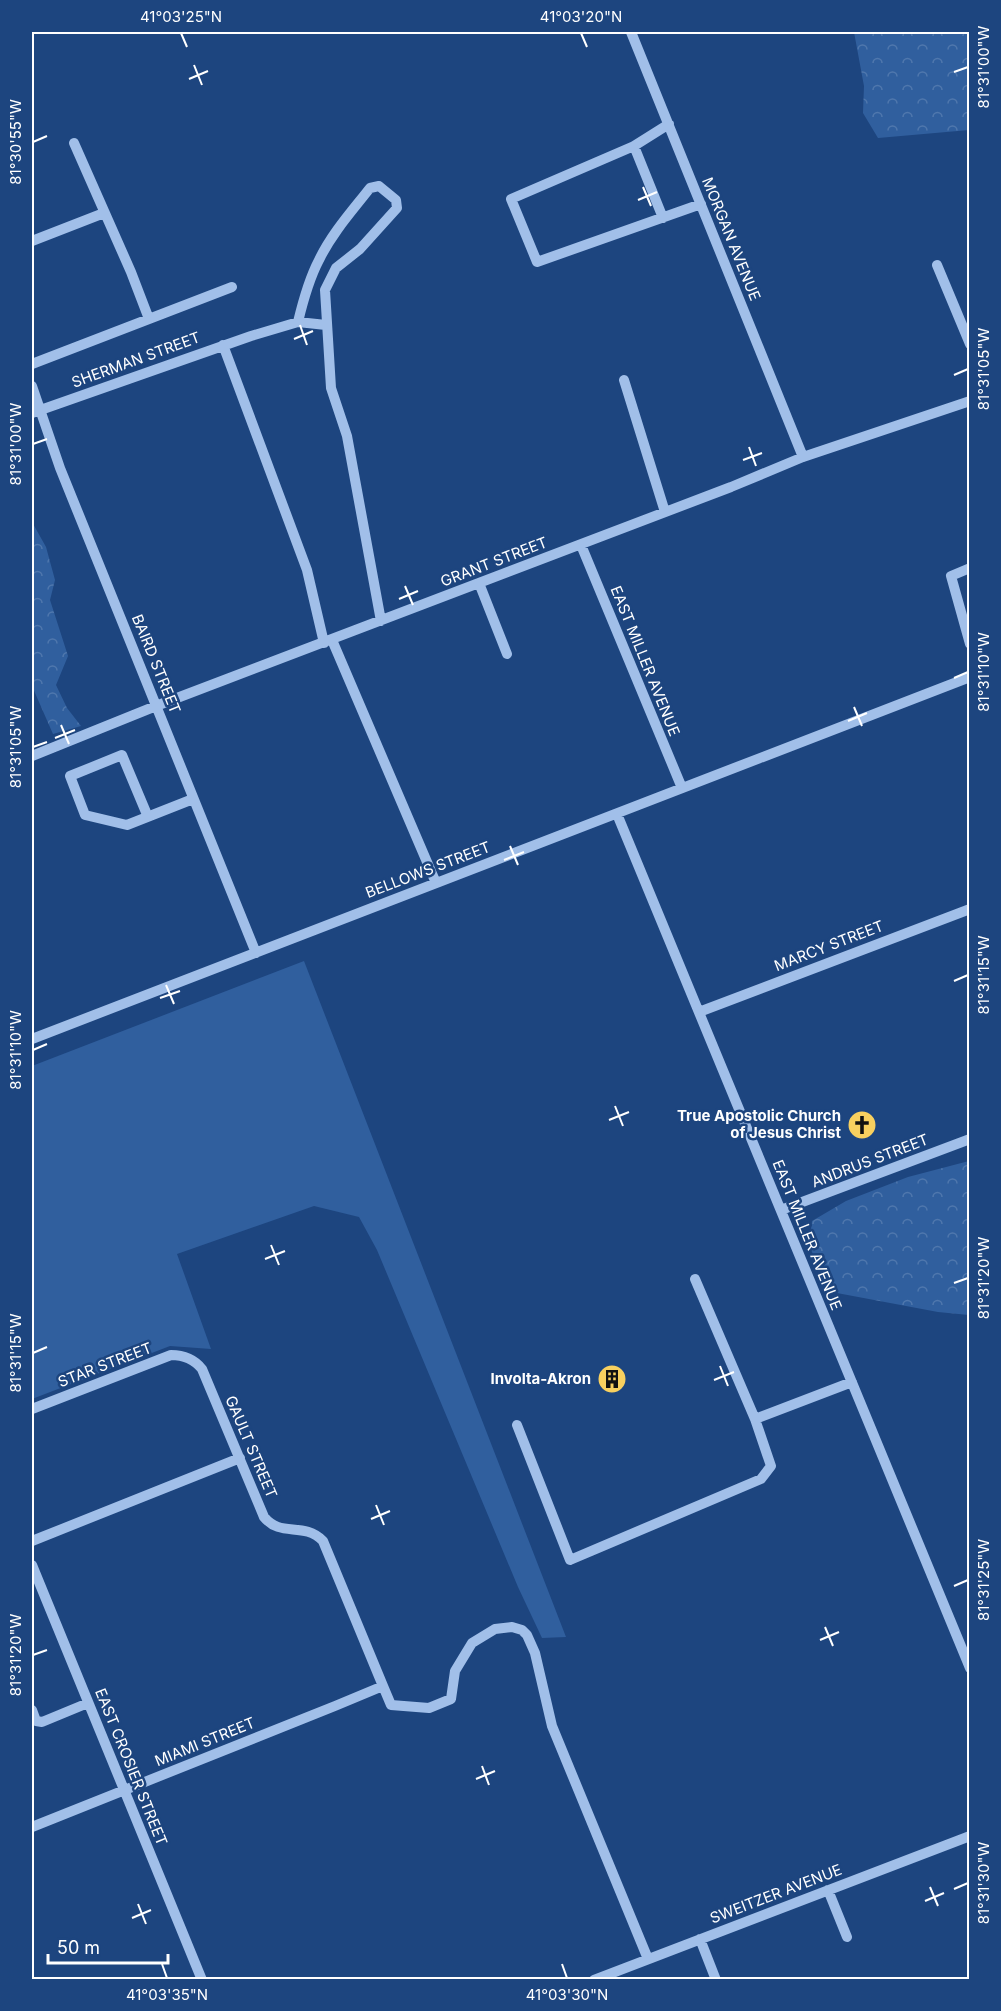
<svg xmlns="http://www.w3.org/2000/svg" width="1001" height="2011" font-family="Inter,sans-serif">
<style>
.grass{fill:#305f9e}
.forest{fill:url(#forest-crowns)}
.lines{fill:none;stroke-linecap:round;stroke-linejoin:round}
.minor{stroke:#a1bfe9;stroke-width:10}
.ticks{fill:none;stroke:#fff;stroke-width:2}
.labels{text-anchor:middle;stroke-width:5;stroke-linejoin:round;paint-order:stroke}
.street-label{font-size:15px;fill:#fff;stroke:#1d457f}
.poi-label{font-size:15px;font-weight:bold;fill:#fff;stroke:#1d457f;text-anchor:end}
.neatline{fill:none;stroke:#fff;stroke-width:2}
.ticks-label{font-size:15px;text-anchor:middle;fill:#fff}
</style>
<defs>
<pattern id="forest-crowns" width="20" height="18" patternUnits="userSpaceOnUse" patternTransform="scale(1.5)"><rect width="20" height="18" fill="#305f9e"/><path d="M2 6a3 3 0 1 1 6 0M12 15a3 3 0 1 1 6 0" fill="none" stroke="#4f77ad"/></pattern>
</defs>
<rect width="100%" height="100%" fill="#1d457f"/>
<path class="grass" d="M 304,961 L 566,1637 L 542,1638 L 518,1587 L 377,1250 L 359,1217 L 314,1206 L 177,1254 L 211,1349 L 170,1346 L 32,1399 L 32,1066 Z"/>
<path class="forest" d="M 854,32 L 969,32 L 969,130 L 878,138 L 863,113 L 864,86 Z
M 32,522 L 46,547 L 55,580 L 50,600 L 68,656 L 56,685 L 67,708 L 81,726 L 53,734 L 32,686 Z
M 969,1161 L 969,1315 L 938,1312 L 837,1293 L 826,1280 L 809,1246 L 812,1221 L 846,1201 L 908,1177 Z"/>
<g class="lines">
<path class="minor" d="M 631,32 L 803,457
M 669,124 L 634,146 L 511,199 L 537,262 L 701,204
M 74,143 L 131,272 L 149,319
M 634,146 L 663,218
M 32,241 L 104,213
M 937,265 L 970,344
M 298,322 L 326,325
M 223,345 L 307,570 L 324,643
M 32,364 L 232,287
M 624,380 L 665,512
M 32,386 L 60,468 L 256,953
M 32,413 L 251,336 L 298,322 C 303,301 309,279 319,260 C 332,233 352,211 370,188 L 379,186 L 396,200 L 397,208 L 360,249 L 336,268 L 325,290 L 331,388 L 347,436 L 381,621
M 581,545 L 682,788
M 970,568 L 951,576 L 970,644
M 479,583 L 507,654
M 332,640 L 436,883
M 32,756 L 156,706 L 731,487 L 803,457 L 970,401
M 617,814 L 970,1668
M 148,817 L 122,755 L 70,776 L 85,815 L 127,825 L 193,799
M 699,1012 L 970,909
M 32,1039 L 970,677
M 781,1210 L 970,1139
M 695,1279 L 755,1419
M 32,1409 L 171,1355 C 184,1355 194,1359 202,1369 L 264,1517 C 281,1538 303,1521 323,1541 L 383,1686 L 335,1706 L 32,1827
M 517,1425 L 570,1560 L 761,1479 L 771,1466 L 755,1419 L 852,1382
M 32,1541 L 240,1458
M 32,1565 L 202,1980
M 383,1686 L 391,1705 L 429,1708 L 451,1699 L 455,1671 L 472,1643 L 495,1629 L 512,1627 L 522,1630 L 527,1635 L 535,1653 L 552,1726 L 648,1959
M 32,1710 L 36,1721 L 42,1722 L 88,1703
M 828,1890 L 847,1937
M 700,1939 L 716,1980
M 594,1980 L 970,1836"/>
</g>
<path class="ticks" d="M 181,33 L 187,47M 581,33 L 587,47M 194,65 L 202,85M 954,72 L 968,67M 189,79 L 208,71M 33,142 L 47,136M 643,187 L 651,206M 638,200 L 657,192M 300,325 L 307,345M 294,339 L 313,331M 954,375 L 968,369M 33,444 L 47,439M 749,447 L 756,466M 743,460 L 762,453M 405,586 L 413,605M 399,599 L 418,591M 954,678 L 968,672M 854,707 L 862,726M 848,721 L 867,713M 61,725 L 69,744M 55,738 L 75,730M 33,747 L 47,742M 510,846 L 518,865M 504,860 L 524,852M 954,981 L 968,975M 166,985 L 174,1004M 160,998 L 180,991M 33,1050 L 47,1044M 615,1106 L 623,1126M 609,1120 L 629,1112M 271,1245 L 279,1265M 265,1259 L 285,1251M 954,1283 L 968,1278M 33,1353 L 47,1347M 720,1366 L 728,1386M 714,1380 L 734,1372M 376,1505 L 384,1525M 371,1519 L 390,1511M 954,1586 L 968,1580M 825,1627 L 833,1646M 820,1640 L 839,1632M 33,1655 L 47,1650M 482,1766 L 489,1785M 476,1779 L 495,1771M 930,1887 L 938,1906M 954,1889 L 968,1883M 925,1901 L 944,1893M 138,1904 L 146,1924M 132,1918 L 151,1910M 162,1964 L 167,1978M 562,1964 L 567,1978"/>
<defs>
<g id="church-disc" transform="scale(1.5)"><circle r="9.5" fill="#f8d05f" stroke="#1d457f"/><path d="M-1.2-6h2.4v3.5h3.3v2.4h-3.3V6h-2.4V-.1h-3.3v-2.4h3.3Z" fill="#111"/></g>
<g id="building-disc" transform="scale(1.5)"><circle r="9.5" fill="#f8d05f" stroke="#1d457f"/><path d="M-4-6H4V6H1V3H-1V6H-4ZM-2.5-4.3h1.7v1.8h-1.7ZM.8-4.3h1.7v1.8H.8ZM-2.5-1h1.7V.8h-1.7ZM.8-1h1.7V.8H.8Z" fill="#111"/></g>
</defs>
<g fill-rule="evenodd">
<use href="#church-disc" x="862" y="1125"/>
<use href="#building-disc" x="612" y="1379"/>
</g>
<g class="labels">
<g class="street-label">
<text transform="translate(731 239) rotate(68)" y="5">MORGAN AVENUE</text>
<text transform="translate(136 360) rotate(-20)" y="5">SHERMAN STREET</text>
<text transform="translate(494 562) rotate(-21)" y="5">GRANT STREET</text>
<text transform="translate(645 661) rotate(68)" y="5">EAST MILLER AVENUE</text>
<text transform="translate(156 664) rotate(68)" y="5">BAIRD STREET</text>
<text transform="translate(428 870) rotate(-21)" y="5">BELLOWS STREET</text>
<text transform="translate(829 946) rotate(-21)" y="5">MARCY STREET</text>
<text transform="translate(870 1161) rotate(-21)" y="5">ANDRUS STREET</text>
<text transform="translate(807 1235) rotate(68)" y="5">EAST MILLER AVENUE</text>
<text transform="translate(105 1365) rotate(-21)" y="5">STAR STREET</text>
<text transform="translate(251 1447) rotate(67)" y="5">GAULT STREET</text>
<text transform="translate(205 1742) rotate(-22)" y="5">MIAMI STREET</text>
<text transform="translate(131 1767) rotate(68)" y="5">EAST CROSIER STREET</text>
<text transform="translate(776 1894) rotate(-21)" y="5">SWEITZER AVENUE</text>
</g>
<g class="poi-label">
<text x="841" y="1121">True Apostolic Church<tspan x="841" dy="17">of Jesus Christ</tspan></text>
<text x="591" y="1384">Involta-Akron</text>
</g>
</g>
<rect width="1001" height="2011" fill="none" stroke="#1d457f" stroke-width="66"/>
<path d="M48 1954v9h120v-9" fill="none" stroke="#ffffff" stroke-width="3"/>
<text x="57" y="1954" font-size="18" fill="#ffffff" stroke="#1d457f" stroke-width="4.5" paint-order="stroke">50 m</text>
<rect x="33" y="33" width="935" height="1945" class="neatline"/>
<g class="ticks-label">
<text x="181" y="22">41°03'25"N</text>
<text x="581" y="22">41°03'20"N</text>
<text transform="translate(984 67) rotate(-90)" y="5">81°31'00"W</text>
<text transform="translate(16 142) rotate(-90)" y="5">81°30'55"W</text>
<text transform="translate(984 369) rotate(-90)" y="5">81°31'05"W</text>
<text transform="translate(16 444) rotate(-90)" y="5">81°31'00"W</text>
<text transform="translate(984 672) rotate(-90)" y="5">81°31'10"W</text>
<text transform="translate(16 747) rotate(-90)" y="5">81°31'05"W</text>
<text transform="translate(984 975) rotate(-90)" y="5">81°31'15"W</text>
<text transform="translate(16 1050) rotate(-90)" y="5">81°31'10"W</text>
<text transform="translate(984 1278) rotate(-90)" y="5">81°31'20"W</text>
<text transform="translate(16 1353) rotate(-90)" y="5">81°31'15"W</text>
<text transform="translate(984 1580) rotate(-90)" y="5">81°31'25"W</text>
<text transform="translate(16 1655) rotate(-90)" y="5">81°31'20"W</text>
<text transform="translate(984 1883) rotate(-90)" y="5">81°31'30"W</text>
<text x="167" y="2000">41°03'35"N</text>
<text x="567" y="2000">41°03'30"N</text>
</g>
</svg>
